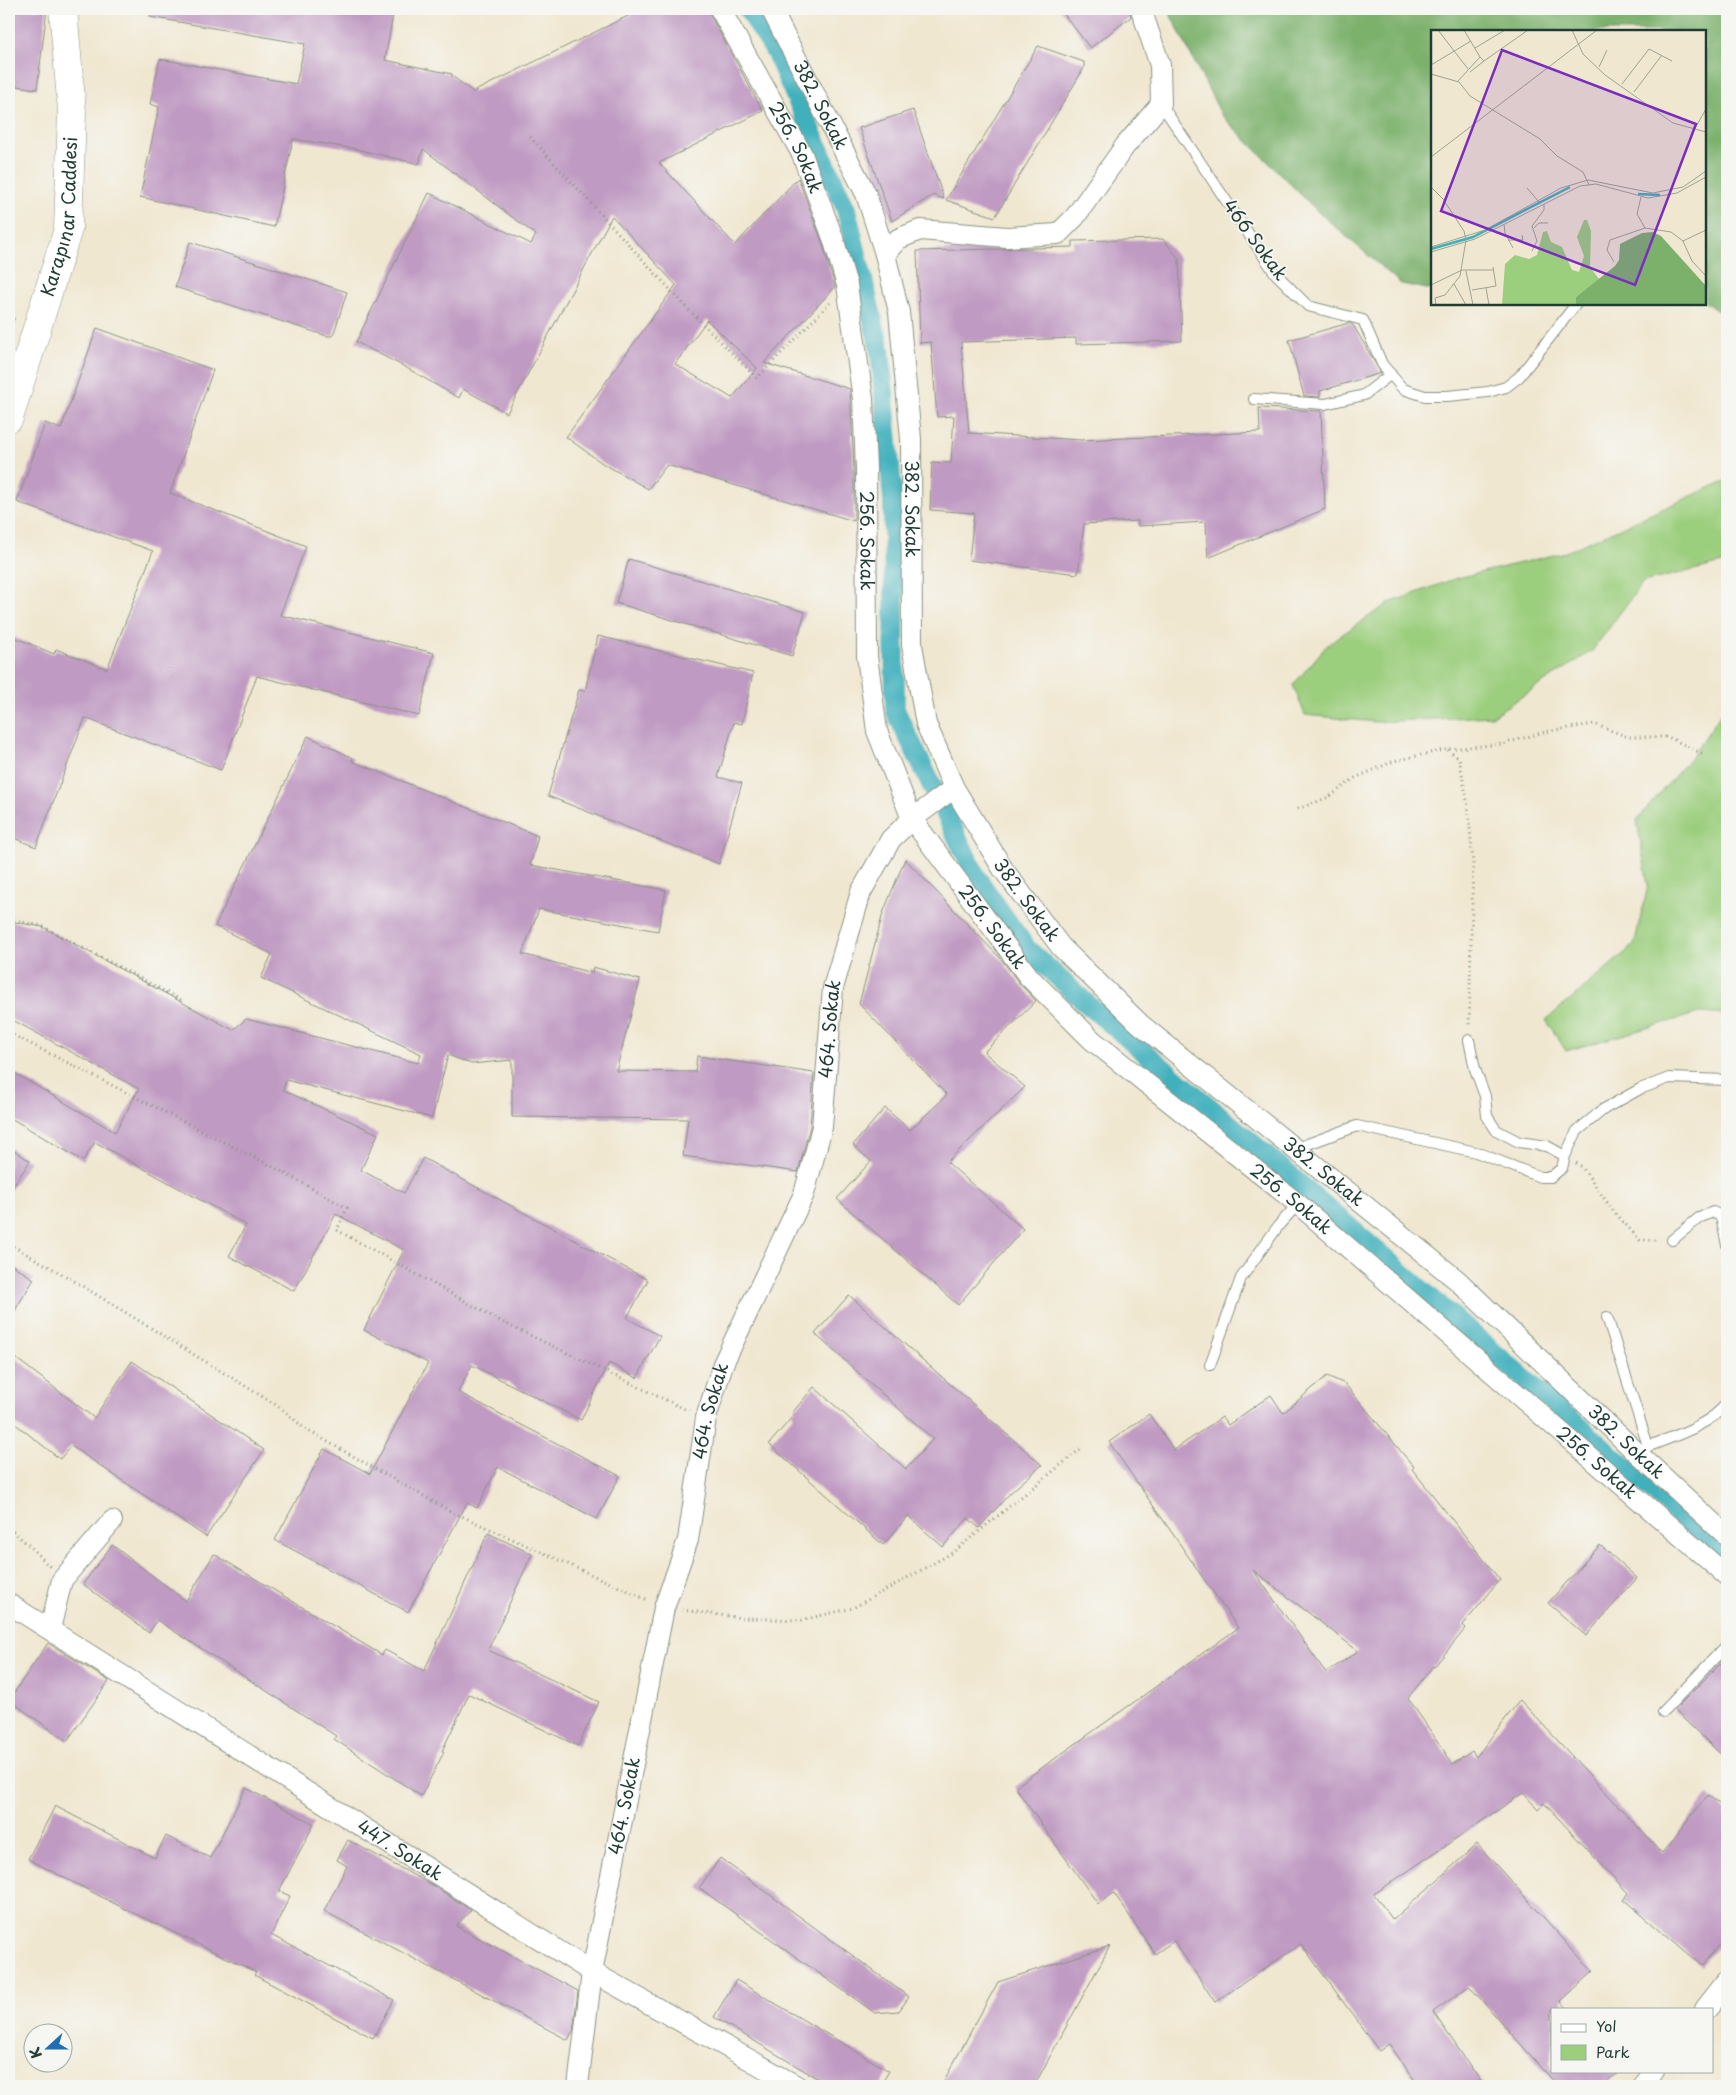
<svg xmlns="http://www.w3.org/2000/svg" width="1736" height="2095" font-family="'Playpen Sans',sans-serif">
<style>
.green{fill:#9bce7d;stroke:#5d8658}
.forest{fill:#7cb16c;stroke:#4e7750}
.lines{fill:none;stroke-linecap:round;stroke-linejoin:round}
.canal{stroke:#41b0bd;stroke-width:20}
.building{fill:#bf9ac2;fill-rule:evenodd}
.lane-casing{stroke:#889282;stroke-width:12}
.street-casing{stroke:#889282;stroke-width:22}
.secondary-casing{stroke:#889282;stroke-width:29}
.path{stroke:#889282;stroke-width:3;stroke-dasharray:1 4;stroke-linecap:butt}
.lane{stroke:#fff;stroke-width:10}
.street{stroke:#fff;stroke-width:20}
.secondary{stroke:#fff;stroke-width:28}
.labels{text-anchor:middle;stroke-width:4;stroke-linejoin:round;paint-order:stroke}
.street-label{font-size:18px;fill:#1f3d34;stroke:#f6f6f2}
.inset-river{fill:none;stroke:#41b0bd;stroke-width:2.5}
.inset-road{fill:none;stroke:#9ca392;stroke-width:1}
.view{fill:#7b2cbf;fill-opacity:0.15;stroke:#7b2cbf;stroke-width:2.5}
.inset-edge{fill:none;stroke:#1f3d34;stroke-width:2.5}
</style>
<rect width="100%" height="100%" fill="#f6f6f2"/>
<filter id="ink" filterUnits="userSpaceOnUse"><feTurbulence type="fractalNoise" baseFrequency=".02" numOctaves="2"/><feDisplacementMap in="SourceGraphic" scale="10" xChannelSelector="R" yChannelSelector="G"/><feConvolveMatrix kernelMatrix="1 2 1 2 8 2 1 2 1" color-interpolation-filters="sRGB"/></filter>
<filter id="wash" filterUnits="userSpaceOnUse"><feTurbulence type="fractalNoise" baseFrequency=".0096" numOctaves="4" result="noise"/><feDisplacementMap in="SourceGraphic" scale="20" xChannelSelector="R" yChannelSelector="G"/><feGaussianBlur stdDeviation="1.12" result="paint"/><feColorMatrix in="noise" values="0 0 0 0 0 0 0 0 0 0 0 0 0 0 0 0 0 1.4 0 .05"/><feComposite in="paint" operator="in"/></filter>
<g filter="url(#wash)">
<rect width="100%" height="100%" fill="#f0e7d0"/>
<path class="green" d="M 1727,480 L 1727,562 L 1643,582 L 1592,651 L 1492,716 L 1376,722 L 1305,715 L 1293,685 L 1328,644 L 1389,603 L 1454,579 L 1566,552 Z
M 1727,705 L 1727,1015 L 1699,1013 L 1566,1051 L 1546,1020 L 1634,945 L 1648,886 L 1637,820 L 1692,756 Z"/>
<path class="forest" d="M 1171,9 L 1727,9 L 1727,318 L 1705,302 L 1705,31 L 1432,31 L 1432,290 L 1401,284 L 1317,211 L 1222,116 L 1171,16 Z"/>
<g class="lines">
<path class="canal" d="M 748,9 L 776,53 L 846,209 L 880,350 L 893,501 L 895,710 L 977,878 L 1026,948 L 1085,1002 L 1272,1160 L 1649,1487 L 1727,1561"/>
</g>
<g id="blocks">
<path class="building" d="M 9,9 L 47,9 L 37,89 L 9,85 Z
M 150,9 L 394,9 L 385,60 L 452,74 L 452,76 L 473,92 L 642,9 L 708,9 L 710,15 L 763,111 L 659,163 L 735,245 L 798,178 L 822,242 L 835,287 L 764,363 L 850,389 L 854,469 L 854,521 L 667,465 L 648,489 L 602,463 L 566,437 L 676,285 L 612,216 L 507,413 L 463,389 L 459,398 L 405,367 L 356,342 L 429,193 L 531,244 L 536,235 L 423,149 L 419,164 L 356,149 L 293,139 L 274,227 L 140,197 L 159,107 L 150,104 L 160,59 L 296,84 L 305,44 L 150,17 ZM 707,320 L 757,368 L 732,398 L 675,364 Z
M 1060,9 L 1129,9 L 1131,17 L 1090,48 Z
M 1038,46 L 1084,62 L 1084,68 L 995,217 L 946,200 Z
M 913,110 L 944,199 L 933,195 L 892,221 L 859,128 Z
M 1163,239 L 1179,259 L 1182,341 L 1076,344 L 1076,338 L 961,342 L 969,433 L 1081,440 L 1260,432 L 1259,408 L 1321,411 L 1325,509 L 1208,558 L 1206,522 L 1138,526 L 1138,521 L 1084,524 L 1078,574 L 969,560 L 974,513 L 930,510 L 932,462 L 951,463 L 954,416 L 937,417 L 931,342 L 920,343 L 917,251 L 1073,247 L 1073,241 Z
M 190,242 L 347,292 L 333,336 L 327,336 L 175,287 Z
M 1349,323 L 1353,325 L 1381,373 L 1320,391 L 1320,397 L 1304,396 L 1289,340 Z
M 97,328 L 213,370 L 170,493 L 306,546 L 280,615 L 434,653 L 419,716 L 257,676 L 221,770 L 85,718 L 36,847 L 9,836 L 9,635 L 54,654 L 56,649 L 107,669 L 153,551 L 17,502 L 45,423 L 61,429 Z
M 629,559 L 805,612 L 792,656 L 616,603 Z
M 598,636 L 753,673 L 742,724 L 734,722 L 718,777 L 742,783 L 719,864 L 548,796 L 579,690 L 585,691 Z
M 308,736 L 353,758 L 352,761 L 538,836 L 530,865 L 666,890 L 658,931 L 539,909 L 522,954 L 592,973 L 593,967 L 640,980 L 616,1071 L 695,1072 L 697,1056 L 814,1073 L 810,1126 L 798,1172 L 683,1156 L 688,1119 L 512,1117 L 512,1060 L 471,1064 L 448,1055 L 432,1118 L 286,1080 L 283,1090 L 378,1134 L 361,1170 L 404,1193 L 423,1158 L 648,1280 L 627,1318 L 660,1336 L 637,1378 L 609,1363 L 581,1420 L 472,1365 L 458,1392 L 620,1476 L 597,1519 L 498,1467 L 477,1508 L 467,1503 L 408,1612 L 275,1540 L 324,1449 L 370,1474 L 428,1363 L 364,1330 L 404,1250 L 336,1214 L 294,1291 L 229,1256 L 246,1225 L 95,1142 L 83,1161 L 9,1117 L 9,1070 L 115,1132 L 139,1089 L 9,1018 L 9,921 L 43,927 L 233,1030 L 246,1019 L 418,1063 L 421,1054 L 261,978 L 272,954 L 215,926 Z
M 905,859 L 1001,959 L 1020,984 L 1036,1001 L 984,1052 L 1025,1087 L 947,1162 L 1023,1229 L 958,1305 L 837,1199 L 871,1161 L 853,1145 L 885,1108 L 910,1130 L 947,1095 L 859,1004 L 883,913 Z
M 9,1147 L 30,1161 L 9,1192 Z
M 9,1263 L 34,1279 L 9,1320 Z
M 849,1295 L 1042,1465 L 1010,1493 L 979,1528 L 968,1518 L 943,1547 L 908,1516 L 883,1545 L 769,1444 L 794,1415 L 792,1413 L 814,1387 L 906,1469 L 933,1439 L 815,1334 Z
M 9,1353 L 94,1418 L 132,1361 L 264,1450 L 206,1537 L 71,1446 L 60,1459 L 9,1419 Z
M 1327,1376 L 1345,1384 L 1414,1467 L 1412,1469 L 1500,1580 L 1463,1625 L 1466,1628 L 1434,1667 L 1433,1666 L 1408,1698 L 1453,1764 L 1472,1751 L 1476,1757 L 1520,1700 L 1662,1853 L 1708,1795 L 1727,1810 L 1727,1936 L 1702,1966 L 1623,1899 L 1628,1893 L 1544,1803 L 1538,1809 L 1523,1793 L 1374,1894 L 1393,1920 L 1477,1844 L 1593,1972 L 1561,2001 L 1568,2009 L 1552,2009 L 1552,2071 L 1620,2071 L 1603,2086 L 1558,2086 L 1469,1986 L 1433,2012 L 1484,2086 L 1419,2086 L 1389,2044 L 1379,2051 L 1301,1944 L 1215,2002 L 1174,1941 L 1155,1954 L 1114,1893 L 1098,1904 L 1015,1787 L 1238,1628 L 1109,1442 L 1149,1414 L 1174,1450 L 1222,1417 L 1228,1425 L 1271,1395 L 1283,1413 ZM 1253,1570 L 1358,1651 L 1326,1673 Z
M 488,1533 L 532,1554 L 488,1650 L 599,1702 L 578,1746 L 469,1694 L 442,1751 L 444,1752 L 421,1796 L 334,1739 L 336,1736 L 157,1620 L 149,1633 L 83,1584 L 112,1545 L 186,1601 L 214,1554 L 382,1655 L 385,1650 L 424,1671 Z
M 1600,1545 L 1637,1578 L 1586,1636 L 1548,1603 Z
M 48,1643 L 109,1681 L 67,1741 L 9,1700 Z
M 1727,1657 L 1727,1760 L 1674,1710 Z
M 246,1788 L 314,1824 L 279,1891 L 290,1896 L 271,1935 L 394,2000 L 373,2038 L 254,1975 L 256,1972 L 121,1907 L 28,1859 L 55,1806 L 155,1858 L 166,1836 L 210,1858 Z
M 348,1840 L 432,1885 L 471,1910 L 456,1926 L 578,1991 L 573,2031 L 568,2040 L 324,1911 L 347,1866 L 337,1860 Z
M 720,1858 L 909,1997 L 899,2011 L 875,2013 L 699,1888 Z
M 1110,1946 L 1034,2086 L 941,2086 L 998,1982 Z
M 736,1980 L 889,2071 L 880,2086 L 830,2086 L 714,2017 Z"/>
</g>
</g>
<g filter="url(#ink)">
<use href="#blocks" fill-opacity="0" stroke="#889282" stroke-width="1"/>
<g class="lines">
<g class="lane-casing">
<path id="lane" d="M 1161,104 L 1275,273 L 1308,306 L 1363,320 L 1382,364 L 1403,389 L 1425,396 L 1447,396 L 1488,392 L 1506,387 L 1519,377 L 1576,304
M 1254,399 L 1325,404 L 1364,395 L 1391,374
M 1469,1040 L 1475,1069 L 1485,1096 L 1487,1116 L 1496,1130 L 1519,1142 L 1547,1146 L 1565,1156
M 1294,1149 L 1357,1126 L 1476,1152 L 1540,1177 L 1551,1177 L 1562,1168 L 1565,1156 L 1577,1131 L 1604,1109 L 1640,1089 L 1669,1078 L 1727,1080
M 1672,1240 L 1699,1218 L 1713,1212 L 1721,1216 L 1727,1245
M 1607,1317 L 1648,1446
M 1210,1365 L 1241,1278 L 1279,1225 L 1298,1204
M 1644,1448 C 1671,1437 1708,1427 1727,1403
M 1663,1712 L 1727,1645"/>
</g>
<g class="street-casing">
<g id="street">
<path id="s1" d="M 720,9 L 802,154 L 833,238 L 847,285 L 863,399 L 866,469 L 867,656 L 877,731 L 912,819 L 1029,977 L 1092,1040 L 1298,1204 L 1727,1576"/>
<path id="s2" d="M 771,9 L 866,194 L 885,254 L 899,312 L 911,439 L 912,645 L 926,724 L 954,788 L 1003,869 L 1061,947 L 1140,1024 L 1457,1280 L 1636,1452 L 1727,1536"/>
<path d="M 885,254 L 898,239 L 920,230 L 1007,237 L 1058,234 L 1075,217 L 1125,146 L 1161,104 L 1160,65 L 1141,9"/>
<path id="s3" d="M 9,1604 L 592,1972 L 797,2086"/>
<path d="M 50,1629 L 62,1580 L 112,1521"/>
<path d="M 1705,2009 L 1727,1981"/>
<path id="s4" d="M 578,2086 L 592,1972 L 664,1608 L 688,1540 L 706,1418 L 723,1364 L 804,1194 L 822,1127 L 833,988 L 861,892 L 891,839 L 912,819 L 954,788"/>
<path d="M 1642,2086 L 1654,2071"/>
</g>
</g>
<g class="secondary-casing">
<g id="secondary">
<path id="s5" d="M 9,418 L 68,229 L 72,111 L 63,9"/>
</g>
</g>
<path class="path" d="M 530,137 L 688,309 L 757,378 L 830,303
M 9,317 L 18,321
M 1448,750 L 1459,758 L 1468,806 L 1473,863 L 1469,1027
M 1298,809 L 1329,797 L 1355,778 L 1394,761 L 1448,749 L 1503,744 L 1544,732 L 1594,724 L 1628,737 L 1668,737 L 1705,755
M 9,919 L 42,926 L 181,1000
M 9,1033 L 279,1170 L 347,1208 L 337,1230 L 502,1322 L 689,1411
M 1576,1163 L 1582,1167 L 1613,1211 L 1640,1240 L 1658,1240
M 9,1244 L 71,1279 L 281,1408 L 305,1429 L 450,1511 L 648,1600
M 9,1528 L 33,1549 L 50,1567
M 682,1610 L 742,1618 L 802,1620 L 853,1608 L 952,1553 L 1083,1447"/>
<use href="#lane" class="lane"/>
<use href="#street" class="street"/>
<use href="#secondary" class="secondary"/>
</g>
</g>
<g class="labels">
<g class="street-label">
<text dy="6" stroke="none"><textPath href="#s2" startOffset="108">382. Sokak</textPath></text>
<text dy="6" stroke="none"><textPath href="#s1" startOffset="158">256. Sokak</textPath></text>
<text dy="6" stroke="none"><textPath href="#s5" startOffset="209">Karapınar Caddesi</textPath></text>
<text transform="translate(1255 240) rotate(54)" y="6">466 Sokak</text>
<text dy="6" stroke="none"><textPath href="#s2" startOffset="528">382. Sokak</textPath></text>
<text dy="6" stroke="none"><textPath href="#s1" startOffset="562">256. Sokak</textPath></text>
<text dy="6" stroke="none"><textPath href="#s2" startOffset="948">382. Sokak</textPath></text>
<text dy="6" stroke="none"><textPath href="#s1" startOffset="982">256. Sokak</textPath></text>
<text dy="6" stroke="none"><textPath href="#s4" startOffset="1094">464. Sokak</textPath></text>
<text dy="6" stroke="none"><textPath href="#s2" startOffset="1352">382. Sokak</textPath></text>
<text dy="6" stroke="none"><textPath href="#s1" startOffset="1388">256. Sokak</textPath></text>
<text dy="6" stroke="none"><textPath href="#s4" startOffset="689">464. Sokak</textPath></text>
<text dy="6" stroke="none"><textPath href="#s2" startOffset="1758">382. Sokak</textPath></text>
<text dy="6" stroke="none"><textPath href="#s1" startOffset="1792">256. Sokak</textPath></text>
<text dy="6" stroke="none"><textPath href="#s4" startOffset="284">464. Sokak</textPath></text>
<text dy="6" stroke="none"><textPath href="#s3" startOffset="462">447. Sokak</textPath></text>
</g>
</g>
<g transform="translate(1431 30)">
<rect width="275" height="275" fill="#f0e7d0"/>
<path d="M 153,190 L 156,190 L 160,201 L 159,237 L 168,249 L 145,267 L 145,275 L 71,275 L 74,234 L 84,225 L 98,229 L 106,225 L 112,202 L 116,201 L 120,212 L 131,217 L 141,240 L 148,242 L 153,226 L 146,207 Z" fill="#9bce7d"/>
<path d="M 222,202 L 230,206 L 275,256 L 275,275 L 145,275 L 145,267 L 184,236 L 188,230 L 189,214 L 211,203 Z" fill="#7cb16c"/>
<path class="inset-river" d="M 207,164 L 229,165M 0,219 L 42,207 L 139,157"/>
<path class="inset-road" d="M 7,0 L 37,39M 33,0 L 49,27M 141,0 L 152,24 L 174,45 L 242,93 L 275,102M 44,18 L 74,0M 0,35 L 40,11M 168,37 L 176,20M 39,42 L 53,31M 0,44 L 28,52 L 39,66 L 109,109 L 126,126 L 152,142 L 158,155M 27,51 L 49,27 L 53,31 L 97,0M 191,54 L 218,19 L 241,31M 203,62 L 231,25M 263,100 L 275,79M 0,127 L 166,0M 0,157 L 12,169 L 33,201 L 35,210 L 29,246 L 14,265 L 4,268 L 5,275M 96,158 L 108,172M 210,167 L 206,184 L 214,198 L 240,202 L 252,211 L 275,200M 73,194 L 74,203 L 82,218M 103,198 L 108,193 L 117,193M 77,210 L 92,210 L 91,205M 252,211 L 261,231 L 275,246M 0,217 L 54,200 L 130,158 L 157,150 L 222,163 L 252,157 L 275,141M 101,221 L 106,211 L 101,196 L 113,180 L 113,174M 0,222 L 44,209 L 149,156 L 165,154 L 217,168 L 246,163 L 275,147M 183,232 L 176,220 L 179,210 L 214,198M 35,241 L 42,275M 23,254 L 35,275M 0,255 L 31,240 L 62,240M 55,258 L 58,275M 41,260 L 65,256 L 62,237"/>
<path class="view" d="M 71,20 L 265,94 L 204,255 L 10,181 Z"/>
<rect width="275" height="275" class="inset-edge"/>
</g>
<rect width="1736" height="2095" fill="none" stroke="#f6f6f2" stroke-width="30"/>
<rect x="1551" y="2008" width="162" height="65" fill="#f6f6f2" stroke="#a0aca6"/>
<rect x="1561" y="2024" width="25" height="8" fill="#ffffff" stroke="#a0aca6"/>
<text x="1596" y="2032" font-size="15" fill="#1f3d34">Yol</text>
<rect x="1561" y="2045" width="25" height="15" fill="#9bce7d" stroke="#a0aca6"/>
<text x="1596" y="2058" font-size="15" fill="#1f3d34">Park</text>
<g transform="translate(48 2048) rotate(249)"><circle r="24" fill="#f6f6f2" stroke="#a0aca6"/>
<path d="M0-4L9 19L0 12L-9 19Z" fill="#1f6fb2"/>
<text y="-8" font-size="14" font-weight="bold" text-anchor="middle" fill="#1f3d34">K</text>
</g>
</svg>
